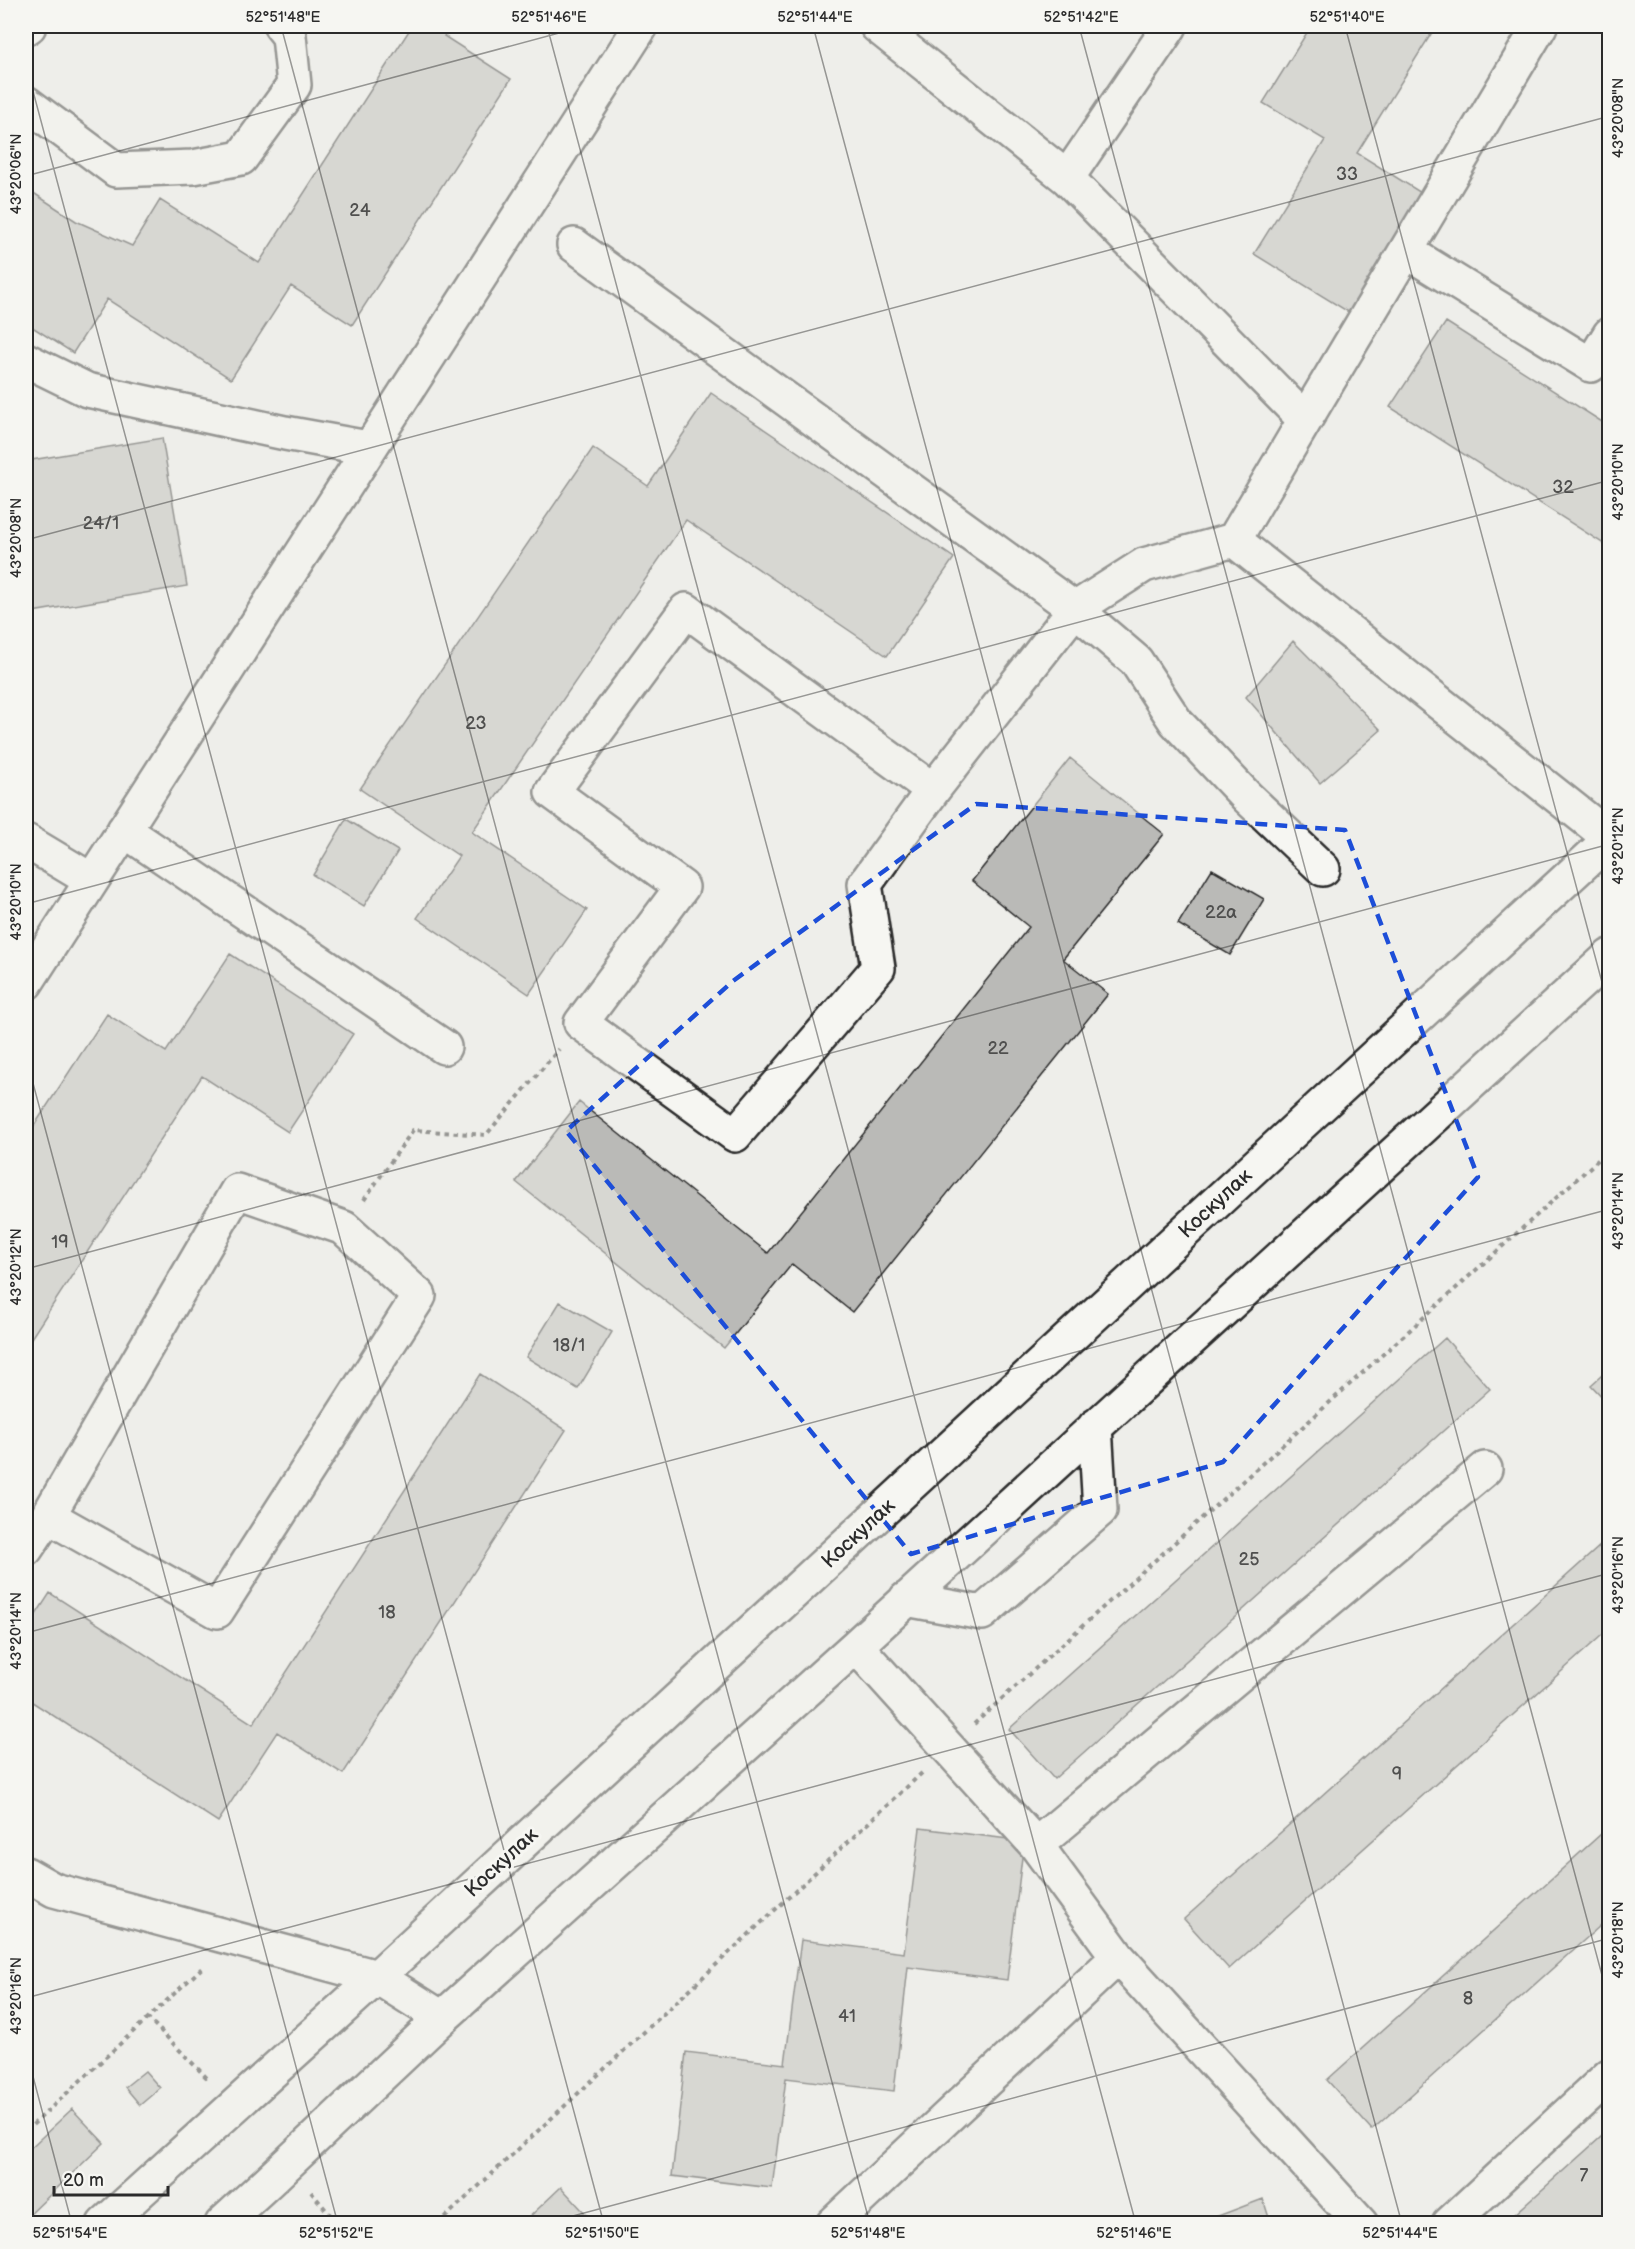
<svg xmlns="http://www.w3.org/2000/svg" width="1635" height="2249" font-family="'Balsamiq Sans',sans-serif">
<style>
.building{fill:#babab7;stroke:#2b2b2b;stroke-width:1.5}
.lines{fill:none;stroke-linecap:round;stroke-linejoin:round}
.minor-casing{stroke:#2b2b2b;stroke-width:38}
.path{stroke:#2b2b2b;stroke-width:4;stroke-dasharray:4.5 4.5;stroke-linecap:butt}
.minor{stroke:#f6f6f2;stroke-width:33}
.marked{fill:none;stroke:#1d4ed8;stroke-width:4.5;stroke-dasharray:12 8;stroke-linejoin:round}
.ticks{fill:none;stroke:#2b2b2b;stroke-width:1.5;stroke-opacity:0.45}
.labels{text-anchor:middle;stroke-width:6;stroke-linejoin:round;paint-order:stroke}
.number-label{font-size:18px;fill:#4f4f4e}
.street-label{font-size:21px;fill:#2b2b2b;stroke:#f6f6f2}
.neatline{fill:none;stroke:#2b2b2b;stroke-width:2}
.ticks-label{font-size:15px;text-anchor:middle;fill:#2b2b2b}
</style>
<rect width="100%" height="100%" fill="#eeeeea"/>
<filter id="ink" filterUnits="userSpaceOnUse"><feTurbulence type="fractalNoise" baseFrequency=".0167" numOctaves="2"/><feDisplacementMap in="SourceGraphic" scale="12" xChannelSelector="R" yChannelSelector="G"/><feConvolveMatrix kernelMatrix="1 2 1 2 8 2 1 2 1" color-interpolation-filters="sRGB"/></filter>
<g filter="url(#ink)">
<path class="building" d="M 412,26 L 451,26 L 444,36 L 511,79 L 352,325 L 291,286 L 231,379 L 107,299 L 73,353 L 26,323 L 26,188 L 76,221 L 132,246 L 160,200 L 259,263 Z
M 1311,26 L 1436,26 L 1357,153 L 1423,194 L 1350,313 L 1254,254 L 1325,140 L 1263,103 Z
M 1446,322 L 1610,427 L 1610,548 L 1390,407 Z
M 711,393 L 954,558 L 887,656 L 686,520 L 472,832 L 587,910 L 529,994 L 417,918 L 459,856 L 360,789 L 593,448 L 648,486 Z
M 162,438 L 187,586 L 26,613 L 26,461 Z
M 1293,641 L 1381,730 L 1320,783 L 1246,697 Z
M 1070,758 L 1164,834 L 1063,959 L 1108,994 L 852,1312 L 792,1264 L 724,1348 L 516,1182 L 579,1102 L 768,1253 L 1029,927 L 972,881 Z
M 346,819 L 398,851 L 364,906 L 313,875 Z
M 1212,869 L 1264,899 L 1230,955 L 1178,924 Z
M 230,954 L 353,1034 L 288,1132 L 202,1076 L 26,1346 L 26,1138 L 107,1014 L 166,1052 Z
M 560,1302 L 612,1332 L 578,1389 L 526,1357 Z
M 1445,1338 L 1490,1389 L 1054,1779 L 1009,1729 Z
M 1610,1368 L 1610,1405 L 1591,1385 Z
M 480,1374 L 566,1430 L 343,1774 L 277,1732 L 218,1822 L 26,1698 L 26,1630 L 50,1593 L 253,1724 Z
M 1610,1537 L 1610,1628 L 1229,1969 L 1184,1919 Z
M 1610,1826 L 1610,1917 L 1372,2130 L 1327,2080 Z
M 920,1828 L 1024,1841 L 1007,1980 L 908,1967 L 894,2091 L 786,2078 L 772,2188 L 672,2176 L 686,2052 L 785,2064 L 801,1940 L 904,1953 Z
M 145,2071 L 160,2088 L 140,2105 L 125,2087 Z
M 72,2109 L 104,2143 L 27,2217 L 26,2152 Z
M 1610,2129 L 1610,2220 L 1606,2224 L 1504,2224 Z
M 561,2187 L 595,2224 L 522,2224 Z
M 1263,2199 L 1271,2224 L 1197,2224 Z"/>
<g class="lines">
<g class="minor-casing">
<path id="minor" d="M 877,26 L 1067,178 L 1305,420 L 1234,540 L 1610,838
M 26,28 L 29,26
M 26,103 L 116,170 L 193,167 L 241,158 L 294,85 L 289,36 L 281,26
M 1067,178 L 1170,26
M 574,245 L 1075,609 L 1136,661 L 1176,722 L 1247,797 L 1323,869
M 1406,251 L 1591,365 L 1610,334
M 26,360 L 87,390 L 285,433 L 368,448
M 1305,420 L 1540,26
M 933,790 L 686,610 L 552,792 L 682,887 L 581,1023 L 735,1135 L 878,968 L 865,884 L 933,790 L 1075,609 L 1144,565 L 1234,540
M 124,830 L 444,1047
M 26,841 L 91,880
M 26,983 L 641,26
M 26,1549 L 48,1516 L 237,1191 L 344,1228 L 419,1296 L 217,1611 L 48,1516
M 906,1599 L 982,1613 L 1100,1510 L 1095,1426
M 856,1646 L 1036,1845 L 1118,1957 L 1361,2224
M 1036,1845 L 1485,1469
M 26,1874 L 54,1890 L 377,1977 L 442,2018
M 104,2224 L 377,1977 L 1610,839
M 222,2224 L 269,2181 L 442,2018 L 856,1646 L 1610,956
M 833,2224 L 1118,1957
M 1449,2224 L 1610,2075"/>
</g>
<path class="path" d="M 364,1200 L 413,1130 L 486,1135 L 559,1049
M 974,1724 L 1610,1149
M 202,1968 L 148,2018 L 209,2080
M 26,2131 L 148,2018
M 311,2192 L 338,2224
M 438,2224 L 923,1772"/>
<use href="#minor" class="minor"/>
</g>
</g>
<path d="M0 0H1635V2249H0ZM 976,804 L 1345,830 L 1478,1177 L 1223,1462 L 911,1554 L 566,1131 L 733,981 Z" fill="#eeeeea" fill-opacity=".55" fill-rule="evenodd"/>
<path class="marked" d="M 976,804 L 1345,830 L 1478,1177 L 1223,1462 L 911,1554 L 566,1131 L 733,981 Z"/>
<path class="ticks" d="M 281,26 L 870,2224M 547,26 L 1136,2224M 813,26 L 1402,2224M 1079,26 L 1610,2005M 1345,26 L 1610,1012M 26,65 L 604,2224M 26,176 L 585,26M 26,540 L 1610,116M 26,904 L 1610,480M 26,1057 L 338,2224M 26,1269 L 1610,844M 26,1633 L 1610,1209M 26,1998 L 1610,1573M 26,2050 L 72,2224M 543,2224 L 1610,1938"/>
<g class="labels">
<g class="number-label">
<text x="1347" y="180">33</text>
<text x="360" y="216">24</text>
<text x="1563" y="493">32</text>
<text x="101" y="529">24/1</text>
<text x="476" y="729">23</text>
<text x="1221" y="918">22а</text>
<text x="998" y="1054">22</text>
<text x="60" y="1248">19</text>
<text x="569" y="1351">18/1</text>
<text x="1249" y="1565">25</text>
<text x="387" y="1618">18</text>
<text x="1397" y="1780">9</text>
<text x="1468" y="2004">8</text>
<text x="847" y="2022">41</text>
<text x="1584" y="2181">7</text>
</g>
<g class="street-label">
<text transform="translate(1215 1203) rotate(-43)" y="7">Коскулак</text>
<text transform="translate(858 1533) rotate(-43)" y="7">Коскулак</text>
<text transform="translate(501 1862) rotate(-43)" y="7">Коскулак</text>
</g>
</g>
<rect width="1635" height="2249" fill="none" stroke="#f6f6f2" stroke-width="66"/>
<path d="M54 2186v9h114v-9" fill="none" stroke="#2b2b2b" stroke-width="3"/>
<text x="63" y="2186" font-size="18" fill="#2b2b2b" stroke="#f6f6f2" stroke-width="4.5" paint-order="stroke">20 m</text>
<rect x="33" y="33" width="1569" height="2183" class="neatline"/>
<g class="ticks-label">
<text x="283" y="22">52°51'48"E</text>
<text x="549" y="22">52°51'46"E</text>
<text x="815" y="22">52°51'44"E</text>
<text x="1081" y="22">52°51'42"E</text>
<text x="1347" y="22">52°51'40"E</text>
<text transform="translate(1618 118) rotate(-90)" y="5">43°20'08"N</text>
<text transform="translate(16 174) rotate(-90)" y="5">43°20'06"N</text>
<text transform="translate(1618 482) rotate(-90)" y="5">43°20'10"N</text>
<text transform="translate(16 538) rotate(-90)" y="5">43°20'08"N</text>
<text transform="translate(1618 846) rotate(-90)" y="5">43°20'12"N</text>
<text transform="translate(16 902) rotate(-90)" y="5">43°20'10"N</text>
<text transform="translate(1618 1211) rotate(-90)" y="5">43°20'14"N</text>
<text transform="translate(16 1267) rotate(-90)" y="5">43°20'12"N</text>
<text transform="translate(1618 1575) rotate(-90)" y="5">43°20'16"N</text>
<text transform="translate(16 1631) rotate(-90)" y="5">43°20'14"N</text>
<text transform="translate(1618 1940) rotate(-90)" y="5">43°20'18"N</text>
<text transform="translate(16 1996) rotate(-90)" y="5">43°20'16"N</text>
<text x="70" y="2238">52°51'54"E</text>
<text x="336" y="2238">52°51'52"E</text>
<text x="602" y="2238">52°51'50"E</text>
<text x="868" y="2238">52°51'48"E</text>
<text x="1134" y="2238">52°51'46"E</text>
<text x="1400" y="2238">52°51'44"E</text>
</g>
</svg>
